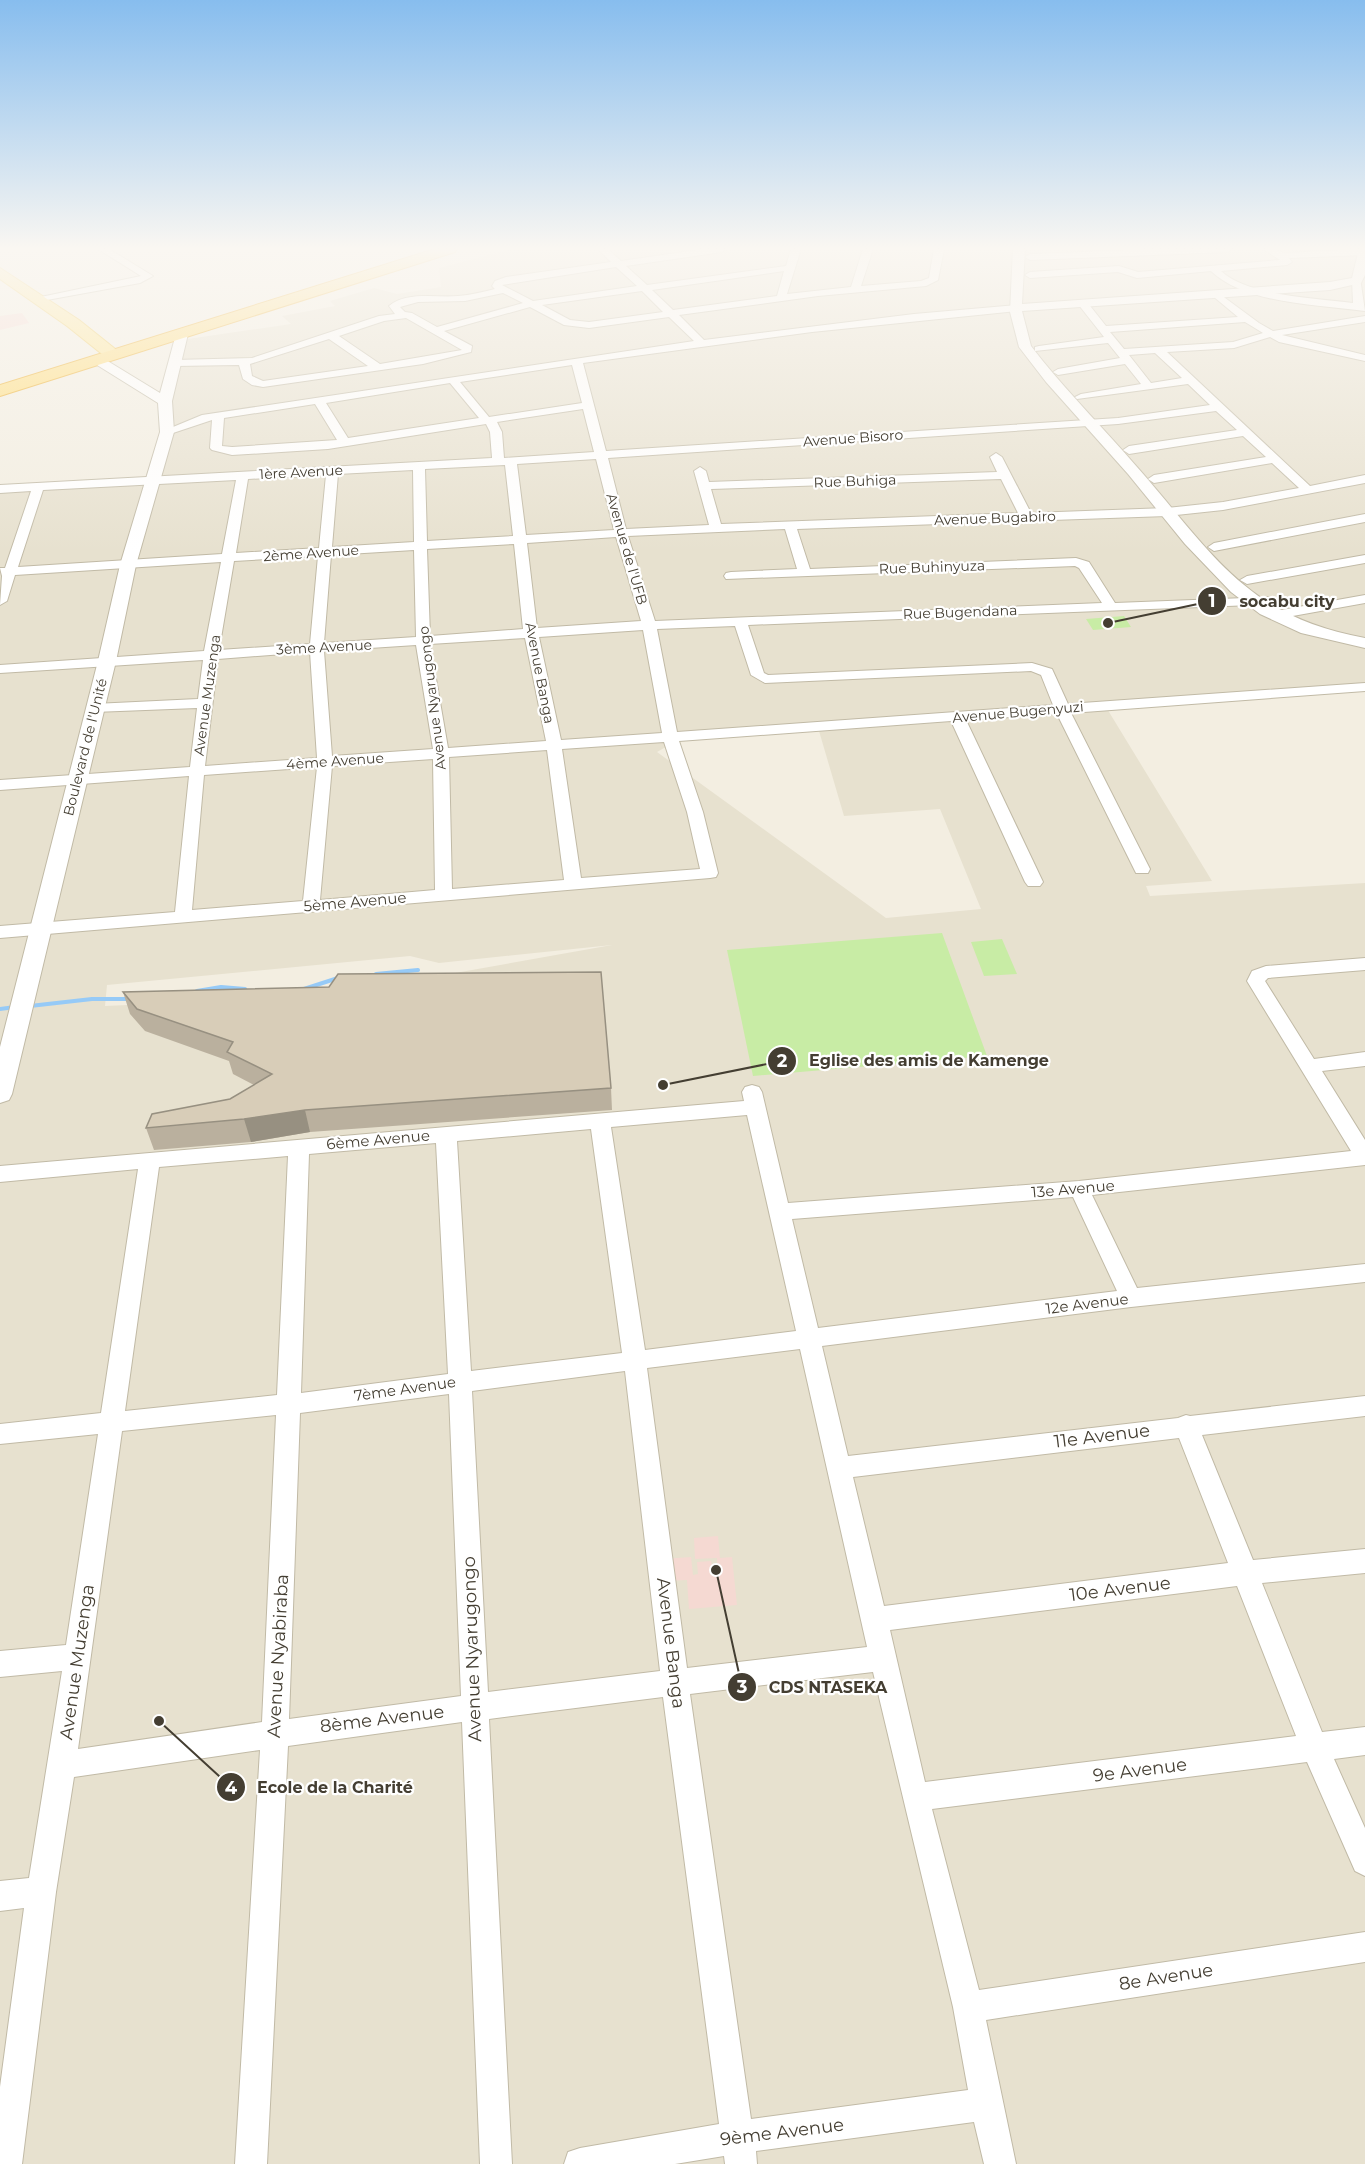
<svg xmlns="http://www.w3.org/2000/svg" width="1365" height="2164" font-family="Montserrat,sans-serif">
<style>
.residential{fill:#e7e1cf;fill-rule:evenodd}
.medical{fill:#f5d9d2}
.green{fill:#c8eca5}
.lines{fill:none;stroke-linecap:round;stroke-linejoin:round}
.stream{stroke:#96caf7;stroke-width:4}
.minor-casing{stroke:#c1baa6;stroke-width:2}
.tertiary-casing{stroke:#c1baa6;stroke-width:2}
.primary-casing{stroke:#f0c852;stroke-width:2}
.trunk-casing{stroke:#edac21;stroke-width:2}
.minor{fill:#fff;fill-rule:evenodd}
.tertiary{fill:#fff;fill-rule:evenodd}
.primary{fill:#ffe58e;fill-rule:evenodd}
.trunk{fill:#ffdc77;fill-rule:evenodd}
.wall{fill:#bab09e}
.shaded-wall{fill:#979081}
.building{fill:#d8cdb8;stroke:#979081;stroke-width:1.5}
.labels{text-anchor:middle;stroke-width:4.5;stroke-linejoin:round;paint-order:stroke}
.far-street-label{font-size:14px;fill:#443e32;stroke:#fff}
.street-label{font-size:15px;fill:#443e32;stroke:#fff}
.near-street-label{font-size:18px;fill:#443e32;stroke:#fff}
.leader{fill:none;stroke:#443e32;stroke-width:2}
.callout-dot{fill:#443e32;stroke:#fff;stroke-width:2}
.mark-label{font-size:18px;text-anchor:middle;font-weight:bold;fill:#fff}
.callout-label{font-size:16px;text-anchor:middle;font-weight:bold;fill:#443e32;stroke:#fff;stroke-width:4.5;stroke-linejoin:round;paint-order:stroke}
</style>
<rect width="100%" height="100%" fill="#f3eee1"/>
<path class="residential" d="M 512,249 L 1365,249 L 1365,685 L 1106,707 L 1212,881 L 1146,886 L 1150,896 L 1365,883 L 1365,2164 L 0,2164 L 0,489 L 152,481 L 175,363 L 188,339 L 291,324 L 282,316 L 335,306 L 330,301 L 374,288 L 397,294 L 441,287 L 439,268 ZM 819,731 L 844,816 L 940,809 L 981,909 L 886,918 L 657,752 L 678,740 ZM 612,945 L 326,996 L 105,1006 L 107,985 L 410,956 L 439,963 Z"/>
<path class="medical" d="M 22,313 L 29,323 L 0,330 L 0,316 Z
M 718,1536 L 720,1558 L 732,1557 L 737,1605 L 689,1609 L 687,1580 L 665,1581 L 663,1559 L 691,1557 L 693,1575 L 698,1574 L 697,1562 L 711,1561 L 712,1565 L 717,1565 L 717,1558 L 695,1559 L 694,1538 Z"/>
<path class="green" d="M 1124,616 L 1131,627 L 1093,630 L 1086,619 Z
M 942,933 L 987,1056 L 753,1076 L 727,950 Z
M 1002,939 L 1017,974 L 984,976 L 971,942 Z"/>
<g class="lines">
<path class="stream" d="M 376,974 L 418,970
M 304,989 L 338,978
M 197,991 L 221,987 L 245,989
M 30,1006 L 92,999 L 129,999
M 0,1009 L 15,1007"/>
<g class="minor-casing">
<path id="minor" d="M 98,249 L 109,249 L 153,276 L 140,283 L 36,302 L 36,298 L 141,276 Z
M 598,249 L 608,249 L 621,261 L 704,249 L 727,249 L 722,252 L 626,266 L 647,285 L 786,266 L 791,249 L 801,249 L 787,294 L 851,287 L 863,249 L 873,249 L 861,286 L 921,281 L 929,278 L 934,249 L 944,249 L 938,280 L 926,286 L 818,296 L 679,315 L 704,340 L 914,314 L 1017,305 L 1022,308 L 1017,311 L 812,332 L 583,363 L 606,451 L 1118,418 L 1210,405 L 1188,384 L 1077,399 L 1075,397 L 1081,394 L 1141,384 L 1125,364 L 1058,375 L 1053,372 L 1058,369 L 1120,358 L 1108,343 L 1035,351 L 1035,347 L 1039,346 L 1104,337 L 1078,304 L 1083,301 L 1087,302 L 1106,326 L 1238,317 L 1214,297 L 1212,295 L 1217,292 L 1259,323 L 1273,331 L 1365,316 L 1365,322 L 1282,335 L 1365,355 L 1365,361 L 1279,342 L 1270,337 L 1234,348 L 1167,352 L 1310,486 L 1365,475 L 1365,483 L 1223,510 L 1167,516 L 797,529 L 810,569 L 1076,558 L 1089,562 L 1115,603 L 1272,597 L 1279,601 L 1277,604 L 748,625 L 764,673 L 768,675 L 1032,663 L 1052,669 L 1068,704 L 1365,683 L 1365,691 L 1071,713 L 1150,869 L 1148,873 L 1136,873 L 1134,869 L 1057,714 L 966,720 L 1043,882 L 1040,886 L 1028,886 L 1025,882 L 951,721 L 679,741 L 703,812 L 718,873 L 716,877 L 710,878 L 0,938 L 0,926 L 175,912 L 189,776 L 0,790 L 0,780 L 190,767 L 197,708 L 94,712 L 87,708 L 94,704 L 198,699 L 203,660 L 0,673 L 0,665 L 204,651 L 221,562 L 15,575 L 7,601 L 0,605 L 2,576 L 0,568 L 5,568 L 31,491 L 0,493 L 0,485 L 492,458 L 490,432 L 486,424 L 328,449 L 232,455 L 212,450 L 210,448 L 212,420 L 167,435 L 161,432 L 202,415 L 694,341 L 669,317 L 589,328 L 564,325 L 530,307 L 444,331 L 472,346 L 471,352 L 423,364 L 263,387 L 252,385 L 243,379 L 239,365 L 175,366 L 170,363 L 175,360 L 252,358 L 379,316 L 395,314 L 389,306 C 407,291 436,298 458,296 C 471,295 483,292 495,289 L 492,286 L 495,281 L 506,277 L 611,262 ZM 616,267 L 637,286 L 533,301 L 502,285 ZM 784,271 L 777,296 L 673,310 L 652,290 ZM 642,291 L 663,312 L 589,322 L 570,320 L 542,305 ZM 503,293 L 523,303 L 437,327 L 412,313 L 405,312 L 400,307 L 418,302 L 465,301 ZM 406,318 L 462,350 L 380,364 L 339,336 L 384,321 ZM 1245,322 L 1263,333 L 1233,342 L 1124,349 L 1110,332 ZM 329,339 L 368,366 L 263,381 L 252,376 L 250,364 ZM 1155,353 L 1182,378 L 1151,383 L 1129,355 ZM 572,365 L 582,403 L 489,417 L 460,382 ZM 450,383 L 479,418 L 348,438 L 326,403 ZM 315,404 L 337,440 L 232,447 L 222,446 L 224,418 ZM 583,409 L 594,452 L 504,458 L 502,432 L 497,422 ZM 1216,411 L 1237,430 L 1129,446 L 1123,450 L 1129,454 L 1243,436 L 1266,457 L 1154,475 L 1148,479 L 1154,483 L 1272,463 L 1299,488 L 1223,502 L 1167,508 L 1031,513 L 1002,457 L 996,453 L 990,457 L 997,472 L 709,482 L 706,471 L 700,467 L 694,471 L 709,525 L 626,529 L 608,458 L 1118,424 ZM 596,459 L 614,530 L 526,535 L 517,464 ZM 505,465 L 513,536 L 427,541 L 425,469 ZM 413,470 L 414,542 L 332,547 L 338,474 ZM 326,475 L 319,548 L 236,553 L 248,479 ZM 1001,479 L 1018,513 L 721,524 L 711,489 ZM 236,480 L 222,554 L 18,567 L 43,490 ZM 785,529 L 797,569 L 731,572 L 726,573 L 724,576 L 726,579 L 1075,566 L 1079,568 L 1102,603 L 655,621 L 628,536 ZM 616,537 L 641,621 L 537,628 L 527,543 ZM 514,544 L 523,629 L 430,636 L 427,549 ZM 414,550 L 416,637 L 324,643 L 331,555 ZM 318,556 L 310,644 L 219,650 L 234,561 ZM 735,626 L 751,675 L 765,683 L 1031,671 L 1041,675 L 1053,705 L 677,732 L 657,629 ZM 643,630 L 662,733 L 561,740 L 539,637 ZM 525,638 L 546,741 L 448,748 L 430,644 ZM 416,645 L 433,749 L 332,756 L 324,651 ZM 310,652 L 317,758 L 205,766 L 218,659 ZM 664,742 L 687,812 L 700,869 L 581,878 L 562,749 ZM 547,750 L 564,880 L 452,889 L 449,757 ZM 433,759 L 435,890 L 320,900 L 332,766 ZM 317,767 L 303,901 L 192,910 L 204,775 Z
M 1162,249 L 1232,249 L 1227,252 L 1030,260 L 1025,257 L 1030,254 Z
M 1263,249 L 1275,249 L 1284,253 L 1365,249 L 1365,255 L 1289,258 L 1292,262 L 1287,265 L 1221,271 C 1249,297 1316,298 1353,303 L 1352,280 L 1360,278 L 1365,311 C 1320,305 1245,304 1211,271 L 1137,278 L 1118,272 L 1030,278 L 1025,275 L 1030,272 L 1119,266 L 1138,272 L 1280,260 Z
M 1365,514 L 1365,522 L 1214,551 L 1208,547 L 1214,543 Z
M 1365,555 L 1365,563 L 1247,584 L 1240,580 L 1247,576 Z
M 1365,595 L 1365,603 L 1276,619 L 1269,615 L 1276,611 Z
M 1365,958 L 1365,970 L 1268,978 L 1265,981 L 1314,1059 L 1365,1052 L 1365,1066 L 1322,1071 L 1365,1140 L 1365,1165 L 1092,1195 L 1137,1288 L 1365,1264 L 1365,1282 L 1131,1307 L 822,1346 L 848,1456 L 1178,1418 L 1186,1415 L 1190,1416 L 1365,1396 L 1365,1416 L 1202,1435 L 1253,1560 L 1365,1549 L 1365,1573 L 1262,1583 L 1322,1732 L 1365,1727 L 1365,1755 L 1334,1759 L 1365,1828 L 1365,1876 L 1355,1871 L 1307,1762 L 932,1809 L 979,1990 L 1365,1932 L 1365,1962 L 986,2020 L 1016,2164 L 984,2164 L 974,2122 L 756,2151 L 757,2164 L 725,2164 L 724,2156 L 675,2164 L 564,2164 L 568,2152 L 580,2148 L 719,2124 L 663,1697 L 489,1719 L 512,2164 L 480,2164 L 462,1722 L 288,1746 L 267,2164 L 235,2164 L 260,1750 L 74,1777 L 56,1892 L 22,2164 L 0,2164 L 0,2087 L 24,1908 L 0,1911 L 0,1881 L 29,1878 L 62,1671 L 0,1677 L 0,1651 L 66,1645 L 98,1434 L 0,1444 L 0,1424 L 101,1413 L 138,1169 L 0,1182 L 0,1166 L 744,1101 L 742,1092 L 745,1087 L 752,1085 L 759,1087 L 762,1092 L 788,1203 L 1079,1181 L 1351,1151 L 1247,981 L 1252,971 L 1266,966 ZM 747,1115 L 796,1331 L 645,1350 L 611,1127 ZM 591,1129 L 622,1353 L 471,1371 L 457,1141 ZM 436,1143 L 448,1374 L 301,1393 L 309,1154 ZM 288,1156 L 277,1395 L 125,1411 L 159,1167 ZM 1073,1197 L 1117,1291 L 818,1328 L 792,1219 ZM 800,1349 L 867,1647 L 687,1668 L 647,1368 ZM 625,1371 L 660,1671 L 488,1692 L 472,1391 ZM 449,1394 L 461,1696 L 289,1719 L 300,1413 ZM 276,1415 L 262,1722 L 78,1749 L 122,1431 ZM 1179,1438 L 1228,1563 L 884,1606 L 853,1477 ZM 1237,1586 L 1296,1736 L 925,1782 L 890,1630 ZM 873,1672 L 953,2007 L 968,2090 L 751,2119 L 690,1694 Z"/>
</g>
<g class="tertiary-casing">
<path id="tertiary" d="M 1013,249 L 1025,249 L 1022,304 L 1330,282 L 1352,278 L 1359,249 L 1365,249 L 1365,275 L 1361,283 L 1330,290 L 1022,311 L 1031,346 L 1042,360 C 1072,397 1106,431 1137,467 C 1211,551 1245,617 1365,638 L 1365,648 L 1301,633 L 1260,614 L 1231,592 L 1185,544 L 1128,474 L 1046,382 L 1019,347 L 1010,312 Z
M 182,330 L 188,334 L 172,401 L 174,432 L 136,565 L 116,661 L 12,1094 L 9,1100 L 0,1103 L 0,1047 L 98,661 L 120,565 L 160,432 L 158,403 L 89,360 L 91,357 L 101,357 L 160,393 L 176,334 Z"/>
</g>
<g class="primary-casing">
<path id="primary" d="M 0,268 L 79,320 L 119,352 L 121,355 L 119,358 L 107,358 L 67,326 L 0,279 Z"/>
</g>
<g class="trunk-casing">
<path id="trunk" d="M 435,249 L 457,249 L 455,252 L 0,396 L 0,385 Z"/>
</g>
<use href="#minor" class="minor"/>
<use href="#tertiary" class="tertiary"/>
<use href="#primary" class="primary"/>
<use href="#trunk" class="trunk"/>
</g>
<path class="wall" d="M 123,992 L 611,1088 L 612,1110 L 310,1132 L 251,1142 L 154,1150 L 146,1128 L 230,1099 L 254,1085 L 233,1074 L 229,1061 L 145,1031 L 130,1014 Z"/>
<path class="shaded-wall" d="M 305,1110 L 310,1132 L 251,1142 L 244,1119 Z"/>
<path class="building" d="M 601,972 L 611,1088 L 305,1110 L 244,1119 L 146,1128 L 152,1114 L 230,1099 L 272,1074 L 227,1052 L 233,1042 L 137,1009 L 123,992 L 329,987 L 338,974 Z"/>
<linearGradient id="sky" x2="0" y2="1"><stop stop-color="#87bdee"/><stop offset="0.45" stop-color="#faf7f2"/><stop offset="1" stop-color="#faf7f2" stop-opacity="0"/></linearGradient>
<rect width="1365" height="552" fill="url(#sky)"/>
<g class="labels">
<g class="far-street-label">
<text transform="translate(853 438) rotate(-4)" y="5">Avenue Bisoro</text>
<text transform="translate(301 472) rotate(-3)" y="5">1ère Avenue</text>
<text transform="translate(855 481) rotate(-2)" y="5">Rue Buhiga</text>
<text transform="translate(995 518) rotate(-2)" y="5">Avenue Bugabiro</text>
<text transform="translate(627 549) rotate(74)" y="5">Avenue de l'UFB</text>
<text transform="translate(311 553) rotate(-4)" y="5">2ème Avenue</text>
<text transform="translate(932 567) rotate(-2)" y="5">Rue Buhinyuza</text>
<text transform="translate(960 612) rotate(-2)" y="5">Rue Bugendana</text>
<text transform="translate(324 647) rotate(-3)" y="5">3ème Avenue</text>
<text transform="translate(540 673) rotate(79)" y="5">Avenue Banga</text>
<text transform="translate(207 695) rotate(-82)" y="5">Avenue Muzenga</text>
<text transform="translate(432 698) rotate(-97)" y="5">Avenue Nyarugongo</text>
<text transform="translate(1018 712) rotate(-5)" y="5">Avenue Bugenyuzi</text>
<text transform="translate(85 747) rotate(-76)" y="5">Boulevard de l'Unité</text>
<text transform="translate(335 761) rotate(-4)" y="5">4ème Avenue</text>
</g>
<g class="street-label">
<text transform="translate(355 902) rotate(-5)" y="5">5ème Avenue</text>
<text transform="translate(378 1140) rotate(-5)" y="5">6ème Avenue</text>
<text transform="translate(1073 1189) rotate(-5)" y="5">13e Avenue</text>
<text transform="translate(1087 1304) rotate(-7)" y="5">12e Avenue</text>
<text transform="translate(405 1389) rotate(-8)" y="5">7ème Avenue</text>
</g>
<g class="near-street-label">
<text transform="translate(1102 1436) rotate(-7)" y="6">11e Avenue</text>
<text transform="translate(1120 1589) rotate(-7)" y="6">10e Avenue</text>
<text transform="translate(671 1643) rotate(83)" y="6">Avenue Banga</text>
<text transform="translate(472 1649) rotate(-92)" y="6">Avenue Nyarugongo</text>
<text transform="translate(278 1656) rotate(-87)" y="6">Avenue Nyabiraba</text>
<text transform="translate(77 1662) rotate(-82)" y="6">Avenue Muzenga</text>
<text transform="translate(382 1719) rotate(-7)" y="6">8ème Avenue</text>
<text transform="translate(1140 1770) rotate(-7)" y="6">9e Avenue</text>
<text transform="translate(1166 1977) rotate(-9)" y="6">8e Avenue</text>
<text transform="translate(782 2132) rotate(-7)" y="6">9ème Avenue</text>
</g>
</g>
<path class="leader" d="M1108 623L1212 601M663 1085L782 1061M716 1570L742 1687M159 1721L231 1787"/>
<g class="callout-dot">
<circle cx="1108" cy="623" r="6"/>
<circle cx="663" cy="1085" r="6"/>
<circle cx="716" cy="1570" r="6"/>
<circle cx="159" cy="1721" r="6"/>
<circle cx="1212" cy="601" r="15"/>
<circle cx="782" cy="1061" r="15"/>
<circle cx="742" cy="1687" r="15"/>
<circle cx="231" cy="1787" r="15"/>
</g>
<g class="mark-label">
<text x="1212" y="607">1</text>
<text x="782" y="1067">2</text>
<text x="742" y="1693">3</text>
<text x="231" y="1794">4</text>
</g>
<g class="callout-label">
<text x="1287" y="607">socabu city</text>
<text x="929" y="1066">Eglise des amis de Kamenge</text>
<text x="828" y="1693">CDS NTASEKA</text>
<text x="335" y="1793">Ecole de la Charité</text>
</g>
</svg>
